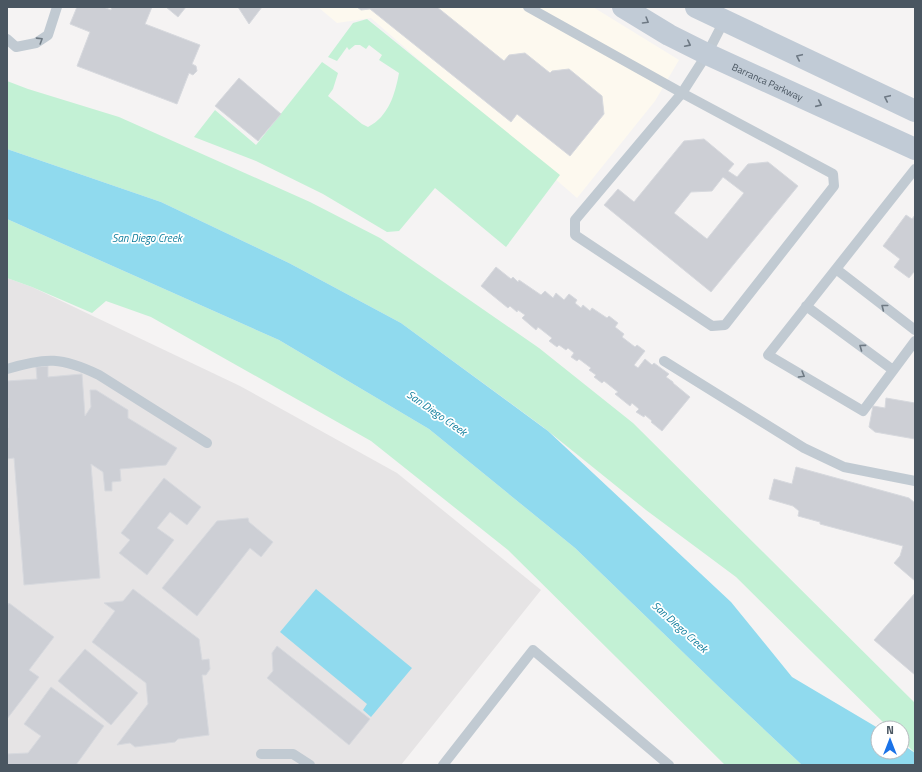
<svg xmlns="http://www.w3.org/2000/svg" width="922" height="772" font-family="'Titillium Web',sans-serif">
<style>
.commercial{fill:#fdf9ef}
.education{fill:#e6e4e5}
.green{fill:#c3f1d5}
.water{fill:#90daee}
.building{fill:#cdcfd5;stroke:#d7d9de;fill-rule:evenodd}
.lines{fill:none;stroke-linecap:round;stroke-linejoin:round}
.service{stroke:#c1cad2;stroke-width:10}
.secondary{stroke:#c1cbd6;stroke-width:22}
.oneway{stroke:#6e7984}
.oneway2{stroke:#6e7983}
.labels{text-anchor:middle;stroke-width:3.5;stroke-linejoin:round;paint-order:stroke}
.street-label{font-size:10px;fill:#4a5661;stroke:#fff}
.water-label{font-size:11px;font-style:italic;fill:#0c7c9b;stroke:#fff}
</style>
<rect width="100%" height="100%" fill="#f5f3f3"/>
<path class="commercial" d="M 318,7 L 593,7 L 679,60 L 655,101 L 577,198 L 371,18 L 337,23 Z"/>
<path class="education" d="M 7,278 L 32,287 L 240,386 L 397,473 L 541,590 L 401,765 L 7,765 Z"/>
<path class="green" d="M 367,19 L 560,175 L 506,247 L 435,188 L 399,231 L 387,232 L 323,194 L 256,161 L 194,137 L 215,110 L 256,145 L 322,62 L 338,73 L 333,89 L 328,96 L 362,124 L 368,127 C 389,116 395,94 399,73 L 379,60 L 382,55 L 369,45 L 366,49 L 360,45 L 355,45 L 349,50 L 347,47 L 337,61 L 328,57 L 353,23 Z
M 7,81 L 28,89 L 119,117 L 310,202 L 380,238 L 539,348 L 633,423 L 915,703 L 915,751 L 914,752 L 902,740 L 902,728 L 889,728 L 736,577 L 646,510 L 543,427 L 401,323 L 289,263 L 161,202 L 7,149 Z
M 7,219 L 279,340 L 429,429 L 575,548 L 721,689 L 802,765 L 725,765 L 508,550 L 371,441 L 151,317 L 106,301 L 92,313 L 32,287 L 7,278 Z"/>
<path class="water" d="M 7,149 L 161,202 L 289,263 L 401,323 L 548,431 L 731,602 L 792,677 L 878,728 L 878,752 L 902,752 L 902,744 L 915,753 L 915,765 L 802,765 L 721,689 L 575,548 L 429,429 L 279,340 L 7,219 Z
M 316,589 L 412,668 L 371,717 L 363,710 L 367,704 L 280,632 Z"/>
<path class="building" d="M 77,7 L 103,7 L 111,10 L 112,7 L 152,7 L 145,24 L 200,45 L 192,64 L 196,66 L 197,71 L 193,75 L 189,73 L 177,104 L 77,66 L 90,32 L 70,24 Z
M 166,7 L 186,7 L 178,17 Z
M 238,7 L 262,7 L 249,24 Z
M 357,7 L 437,7 L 504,61 L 509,55 L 525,53 L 550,73 L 552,71 L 569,69 L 602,96 L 604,114 L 570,156 L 517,114 L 511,122 L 370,9 L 361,10 Z
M 239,78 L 281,114 L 258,141 L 215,106 Z
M 704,139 L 734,164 L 728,171 L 737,177 L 748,164 L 768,162 L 798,186 L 711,292 L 604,205 L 618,189 L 634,202 L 684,141 ZM 723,177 L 744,193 L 707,239 L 674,213 L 691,192 L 712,191 Z
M 906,215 L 912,219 L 915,215 L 915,272 L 914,272 L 909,278 L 894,267 L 900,259 L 883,246 Z
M 496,267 L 511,279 L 513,277 L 518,282 L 519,280 L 541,295 L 545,291 L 553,298 L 556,293 L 564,300 L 569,294 L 577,300 L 575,303 L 581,308 L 583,305 L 590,311 L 592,308 L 607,318 L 609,316 L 618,323 L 615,327 L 624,334 L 622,337 L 635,347 L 637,345 L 645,351 L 634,365 L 638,368 L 645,359 L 652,365 L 654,363 L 669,374 L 666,377 L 673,382 L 673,383 L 690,397 L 662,431 L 651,422 L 652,421 L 645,415 L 644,417 L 636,412 L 639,409 L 632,403 L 630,406 L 615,394 L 618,392 L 604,381 L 602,383 L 594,377 L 596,375 L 589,370 L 591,368 L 579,359 L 577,361 L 571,357 L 574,353 L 568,348 L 566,350 L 559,345 L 557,347 L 549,341 L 552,338 L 538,327 L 536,330 L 522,318 L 525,315 L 518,310 L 517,312 L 510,306 L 508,308 L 481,286 Z
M 48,366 L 48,377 L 82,374 L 85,416 L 91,407 L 90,390 L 96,390 L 128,410 L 128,418 L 177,448 L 166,465 L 120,469 L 121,481 L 112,482 L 112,491 L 105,491 L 103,472 L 91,464 L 100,578 L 24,585 L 14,458 L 7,459 L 7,428 L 8,428 L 7,381 L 37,379 L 36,367 Z
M 886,398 L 915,403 L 915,439 L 875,432 L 869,427 L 873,406 L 885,408 Z
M 796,467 L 909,498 L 915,503 L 915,581 L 894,563 L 900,556 L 903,546 L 820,524 L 820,522 L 798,516 L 799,511 L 793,506 L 769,499 L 774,479 L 792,484 Z
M 164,478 L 201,507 L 187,525 L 170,512 L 157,528 L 174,540 L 147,575 L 119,553 L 130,540 L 121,533 Z
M 248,518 L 249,522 L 273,542 L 261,557 L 250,548 L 197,616 L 162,588 L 217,521 Z
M 133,589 L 199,639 L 202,660 L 209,659 L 210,669 L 206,675 L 202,675 L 209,735 L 178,739 L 175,742 L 135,747 L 130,743 L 117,745 L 148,704 L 146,683 L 92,642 L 115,611 L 104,603 L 123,601 Z
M 915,593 L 915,675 L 874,640 Z
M 9,603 L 54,637 L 29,670 L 39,677 L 7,719 L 7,606 Z
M 277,646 L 370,719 L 349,745 L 267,678 L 273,671 L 272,653 Z
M 85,649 L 138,693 L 111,725 L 58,681 Z
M 51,687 L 104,726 L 76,765 L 7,765 L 7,754 L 28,753 L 41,736 L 24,724 Z"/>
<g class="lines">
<path class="service" d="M 528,7 L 682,93 L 833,174 L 834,186 L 725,325 L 712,326 L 575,235 L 575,220 L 682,93 L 707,54 L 724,21
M 7,39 L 16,47 L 36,43 L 48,35 L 57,7
M 915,169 L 768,355 L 863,411 L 915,341
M 836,269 L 915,330
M 806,306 L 893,370
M 664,361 L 804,448 L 844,467 L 915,481
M 7,369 C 46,357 62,357 99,375 L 207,443
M 261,754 L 293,754 L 310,765
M 443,765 L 533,650 L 669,765"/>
<g class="secondary">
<path id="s1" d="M 623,7 L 669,35 L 707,54 L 915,149"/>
<path d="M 696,7 L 915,111"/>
</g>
</g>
<defs><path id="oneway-chevron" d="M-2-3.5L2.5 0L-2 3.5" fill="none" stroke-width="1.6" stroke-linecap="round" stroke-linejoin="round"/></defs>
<g class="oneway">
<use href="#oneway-chevron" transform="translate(646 21) rotate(31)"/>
<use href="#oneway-chevron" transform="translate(688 44) rotate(27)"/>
<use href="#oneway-chevron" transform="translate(799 57) rotate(-155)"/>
<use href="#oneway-chevron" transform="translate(887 98) rotate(-155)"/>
<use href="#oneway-chevron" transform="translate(819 104) rotate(24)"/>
</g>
<g class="oneway2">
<use href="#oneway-chevron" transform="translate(40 40) rotate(-32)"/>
<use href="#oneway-chevron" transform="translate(884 307) rotate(-142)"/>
<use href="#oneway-chevron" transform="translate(862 347) rotate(-144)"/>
<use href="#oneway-chevron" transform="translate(802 375) rotate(30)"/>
</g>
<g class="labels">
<g class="street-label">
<text dy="4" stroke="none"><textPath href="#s1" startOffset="163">Barranca Parkway</textPath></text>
</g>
<g class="water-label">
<text x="147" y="242">San Diego Creek</text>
<text transform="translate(437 413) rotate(35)" y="4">San Diego Creek</text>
<text transform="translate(680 627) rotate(42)" y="4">San Diego Creek</text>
</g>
</g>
<rect width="922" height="772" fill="none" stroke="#4a5661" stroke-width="16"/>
<g transform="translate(890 740)"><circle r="19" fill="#ffffff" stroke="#b7bbc0"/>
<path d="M0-3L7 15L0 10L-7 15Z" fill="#1a73e8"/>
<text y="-6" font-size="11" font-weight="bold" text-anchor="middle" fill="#4a5661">N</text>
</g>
</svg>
